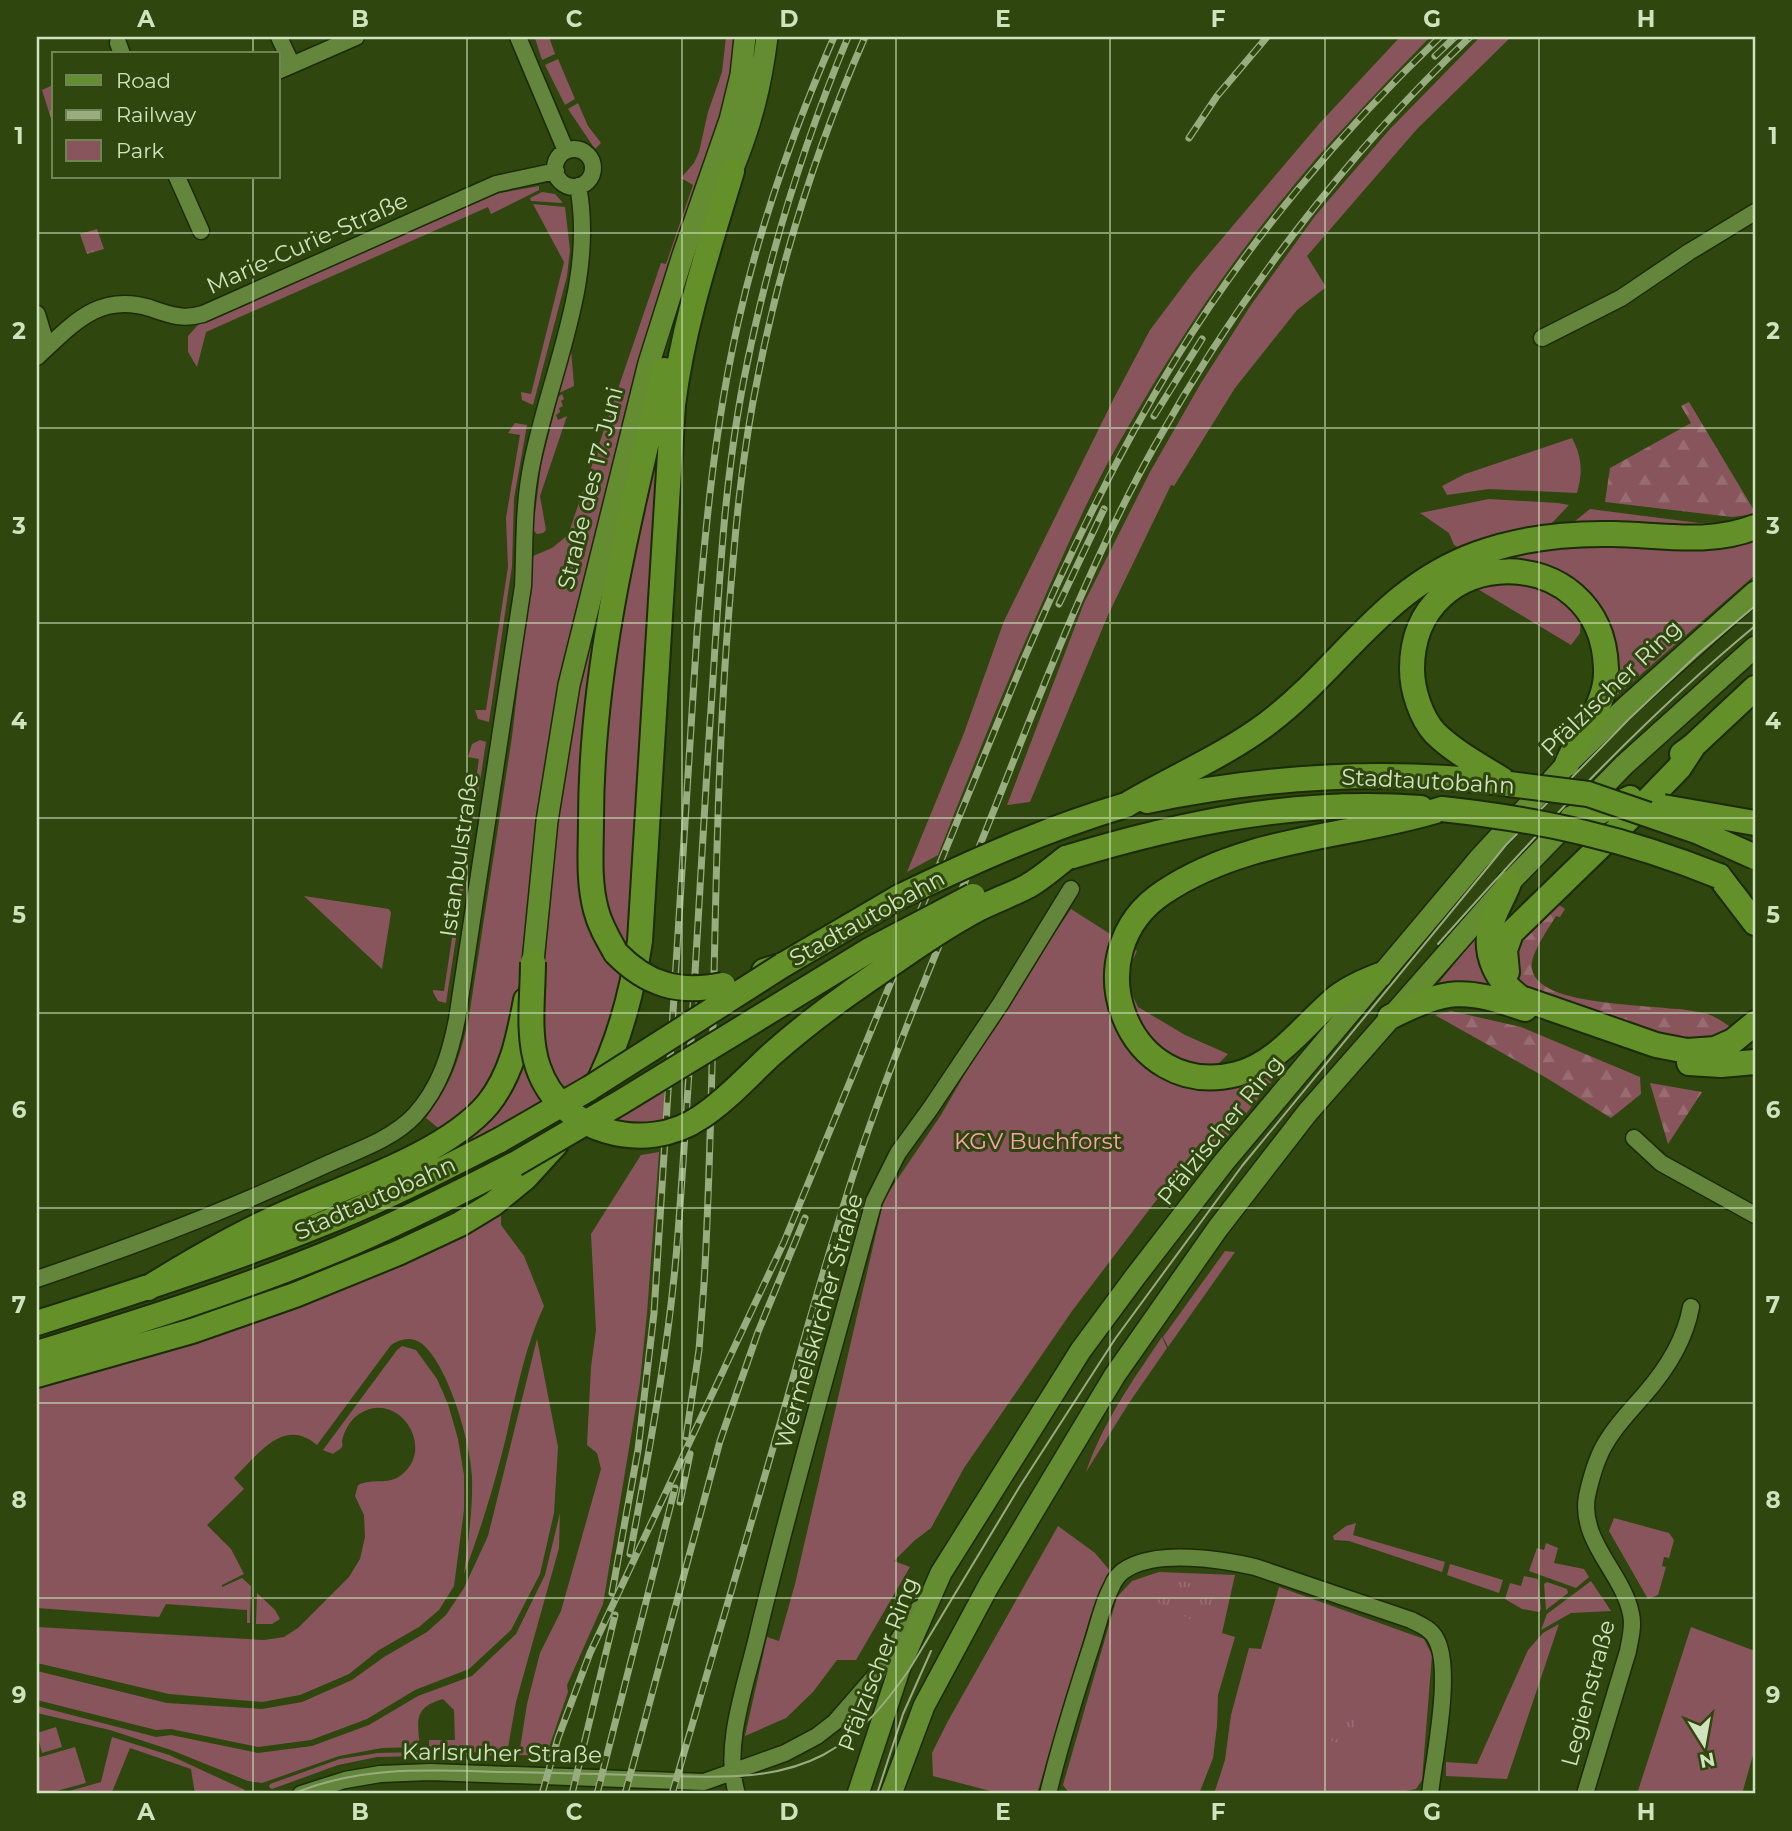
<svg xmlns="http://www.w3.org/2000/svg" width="1792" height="1831" font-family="Montserrat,sans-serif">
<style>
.green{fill:#88555d}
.forest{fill:url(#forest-firs)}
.park{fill:url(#park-tufts)}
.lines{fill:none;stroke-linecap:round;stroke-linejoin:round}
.minor-casing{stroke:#1b2b04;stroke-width:19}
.major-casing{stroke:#1b2b04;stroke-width:24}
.highway-casing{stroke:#1b2b04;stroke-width:28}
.minor{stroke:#64853c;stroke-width:16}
.major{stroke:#648c31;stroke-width:21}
.highway{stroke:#649029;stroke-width:24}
.tram{stroke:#98ac80;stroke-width:2}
.rail-casing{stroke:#98ac80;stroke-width:7}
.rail{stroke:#2f470e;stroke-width:4.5;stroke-dasharray:13;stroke-linecap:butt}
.highway-bridge-casing{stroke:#1b2b04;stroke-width:28;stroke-linecap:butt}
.highway-bridge{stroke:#649029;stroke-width:24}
.grid{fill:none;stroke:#d0e3be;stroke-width:2;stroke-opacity:0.55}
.labels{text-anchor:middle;stroke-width:6;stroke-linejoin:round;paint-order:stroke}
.street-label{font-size:23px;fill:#d0e3be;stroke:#2f470e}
.park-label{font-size:23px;fill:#fca0ae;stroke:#2f470e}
.neatline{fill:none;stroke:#d0e3be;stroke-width:2.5}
.grid-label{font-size:23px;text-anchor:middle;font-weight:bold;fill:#d0e3be}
</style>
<defs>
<pattern id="forest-firs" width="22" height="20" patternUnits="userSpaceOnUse" patternTransform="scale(1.75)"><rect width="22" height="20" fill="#88555d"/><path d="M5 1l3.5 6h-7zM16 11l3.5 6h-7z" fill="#986d72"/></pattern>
<pattern id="park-tufts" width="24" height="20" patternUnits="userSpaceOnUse" patternTransform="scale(1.75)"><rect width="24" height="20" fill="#88555d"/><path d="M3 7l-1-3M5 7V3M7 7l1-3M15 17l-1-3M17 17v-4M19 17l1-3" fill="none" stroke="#986d72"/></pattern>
</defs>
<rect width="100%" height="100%" fill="#2f470e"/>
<path class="green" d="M 537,37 L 549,37 L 555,54 L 542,60 L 535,38 Z
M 726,37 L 737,37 L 732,75 L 722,119 L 642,360 L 559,681 L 535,840 L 516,1009 L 502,1059 L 480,1098 L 442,1131 L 426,1118 C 452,1082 457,1065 468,1023 L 512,737 L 533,556 L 552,548 L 568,535 L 661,263 L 666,264 L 693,185 L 681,178 L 694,163 L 699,152 L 708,112 L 722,72 Z
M 752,37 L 756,37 L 752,78 L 660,365 L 583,872 L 628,979 L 601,1065 L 561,1090 L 546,1060 L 542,1043 L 540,958 L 560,779 L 578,686 L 613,530 Z
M 1400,37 L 1430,37 C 1379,90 1327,143 1281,201 C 1214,283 1157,374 1106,466 C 1081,513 1060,562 1039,610 C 1003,691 970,773 938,855 L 907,872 L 964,733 L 1004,621 L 1114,398 L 1150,330 L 1192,274 L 1319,124 Z
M 1480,37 L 1511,37 L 1417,129 L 1307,256 L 1326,287 L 1297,310 L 1235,388 L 1174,486 L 1171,485 L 1108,615 L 1030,802 L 1007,805 L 1084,603 L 1150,472 L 1201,383 L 1251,305 L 1315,216 L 1390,129 Z
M 558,59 L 575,99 L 565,105 L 545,65 Z
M 578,103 L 588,126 L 601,143 L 595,149 L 568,109 Z
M 539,186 L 539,190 L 491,214 L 488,207 L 206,332 L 197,367 L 188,352 L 188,336 L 199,324 L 489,195 Z
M 542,192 L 555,194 L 563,203 L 531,201 L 530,198 Z
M 533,204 L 565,207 L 570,250 L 567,276 L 533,405 L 522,400 L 521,392 L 531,394 L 564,262 Z
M 571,349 L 574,386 L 559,393 Z
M 562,394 L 564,399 L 561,401 L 563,406 L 559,408 L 560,412 L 556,415 L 558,420 L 567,416 L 540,496 L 546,530 L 543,533 L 537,534 L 533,530 L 541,465 L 558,397 Z
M 660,407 L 631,955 L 621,944 L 606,909 L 600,861 L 598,801 L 618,611 Z
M 515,423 L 527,425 L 514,498 L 512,566 L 489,722 L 478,719 L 475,710 L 486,710 L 508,567 L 506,518 L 520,435 L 508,433 Z
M 1572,438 C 1582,457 1583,472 1577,493 L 1489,489 L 1447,495 L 1442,486 L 1465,474 Z
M 1489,499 L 1558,503 L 1569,505 L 1551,524 L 1461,549 L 1454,545 L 1449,533 L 1420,513 Z
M 1590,509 L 1699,523 L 1742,522 L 1743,527 L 1569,526 Z
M 1755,538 L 1755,575 L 1607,704 L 1595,609 L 1483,567 L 1497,553 L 1538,543 Z
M 1529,580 L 1581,613 L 1580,633 L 1571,645 L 1476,588 Z
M 480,740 L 486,742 L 446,1003 L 438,1001 L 433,992 L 433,990 L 444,991 L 479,759 L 468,757 L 472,744 Z
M 304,896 L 389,909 L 391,913 L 382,969 Z
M 1071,909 L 1137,951 L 1124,978 L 1138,1007 L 1185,1035 L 1228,1054 L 1214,1068 L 1170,1055 L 1199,1085 C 1239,1087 1242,1085 1277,1066 L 1282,1069 L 1219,1147 L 1200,1143 L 1072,1311 L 964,1468 L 931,1528 L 914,1541 L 894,1561 L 910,1567 L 856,1660 L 837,1660 L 813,1692 L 786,1718 L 745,1736 L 767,1637 L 779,1641 L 795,1584 L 884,1199 L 941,1115 L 995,1022 Z
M 1481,932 L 1503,990 L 1437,985 Z
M 523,1059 L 545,1100 L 458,1147 L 457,1145 Z
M 664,1089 L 664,1119 L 649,1125 L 608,1121 Z
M 659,1152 L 647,1313 L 640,1382 L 603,1604 L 567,1685 L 568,1692 L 546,1756 L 519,1755 L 527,1704 L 540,1653 L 561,1611 L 601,1469 L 597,1453 L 587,1445 L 591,1367 L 596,1330 L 591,1234 L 641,1155 Z
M 501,1209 L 501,1225 L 524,1256 L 544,1306 C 521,1355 514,1409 500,1461 C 490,1499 478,1537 464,1574 C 468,1541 473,1509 472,1477 C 471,1444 448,1363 421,1343 C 411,1336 400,1339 391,1345 L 317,1445 C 283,1416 258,1455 234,1478 L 244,1489 L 207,1525 L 231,1549 L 244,1574 L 222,1585 L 222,1587 L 242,1578 L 251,1586 L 250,1623 L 247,1623 L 247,1610 L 166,1604 L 159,1617 L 37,1608 L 37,1383 Z
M 1225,1251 L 1235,1252 L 1168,1347 L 1163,1337 Z
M 1162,1337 L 1167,1348 L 1129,1403 L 1086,1472 C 1103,1422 1133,1380 1162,1337 Z
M 537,1339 L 558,1447 L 554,1513 L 540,1574 L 511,1630 L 469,1669 L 415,1690 L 367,1719 L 311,1740 L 258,1747 L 171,1729 L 156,1730 L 37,1700 L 37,1671 L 167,1703 L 262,1709 L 302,1702 L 352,1680 L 384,1657 L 427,1632 L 446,1615 L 464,1588 L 488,1536 Z
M 402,1346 L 416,1350 L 437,1379 L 448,1404 L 458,1439 L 464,1475 L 464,1510 L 454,1586 L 439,1610 L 419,1627 L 379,1650 L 349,1674 L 300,1695 L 262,1702 L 169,1694 L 37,1663 L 37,1627 L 264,1640 L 284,1637 L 298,1628 L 349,1577 L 360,1559 L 365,1537 L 364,1515 L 355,1496 L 358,1485 C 373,1478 387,1485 400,1476 C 438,1449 398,1388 359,1414 C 350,1420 344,1431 342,1441 C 342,1443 343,1445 342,1447 C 340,1450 336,1451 333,1454 L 323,1450 L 397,1350 Z
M 560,1513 L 559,1548 L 516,1702 L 506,1759 L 455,1748 L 429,1747 L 429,1740 L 455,1740 L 454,1710 L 443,1699 C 414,1707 417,1720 420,1747 L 382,1748 L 339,1756 L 262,1783 L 248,1781 L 171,1750 L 110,1730 L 37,1713 L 37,1706 L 156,1737 L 171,1735 L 258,1753 L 312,1746 L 369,1725 L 418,1696 L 472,1676 L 516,1634 L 545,1575 Z
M 1614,1518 L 1669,1533 L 1674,1540 L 1669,1558 L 1664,1557 L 1662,1566 L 1666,1567 L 1658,1595 L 1648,1599 L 1609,1531 Z
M 1356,1523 L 1353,1535 L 1445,1562 L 1442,1572 L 1349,1541 L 1334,1540 L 1333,1536 L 1346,1526 Z
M 1058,1526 L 1095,1553 L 1111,1572 L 1090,1617 L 1037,1794 L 1002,1794 L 933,1776 L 932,1753 L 948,1721 Z
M 1546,1543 L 1558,1548 L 1554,1563 L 1584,1569 L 1589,1577 L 1576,1588 L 1529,1571 L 1537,1548 L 1544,1550 Z
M 1450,1564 L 1503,1580 L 1499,1593 L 1447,1575 Z
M 1159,1572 L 1235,1575 L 1222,1633 L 1235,1637 L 1218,1695 L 1217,1726 L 1213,1758 L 1199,1794 L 1070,1794 L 1063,1785 L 1117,1597 L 1132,1581 Z
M 1524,1576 L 1538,1579 L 1541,1609 L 1539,1612 L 1522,1609 L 1505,1599 L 1510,1583 L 1521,1586 Z
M 1591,1581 L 1611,1611 L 1571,1613 L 1541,1630 L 1547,1614 Z
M 1547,1582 L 1567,1589 L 1568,1593 L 1546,1610 L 1544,1584 Z
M 1279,1587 L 1424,1639 L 1432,1655 L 1422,1780 L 1416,1789 L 1391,1794 L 1214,1794 L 1225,1760 L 1231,1715 L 1249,1648 L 1261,1649 Z
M 257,1593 L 275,1610 L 280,1619 L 272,1624 L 256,1624 Z
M 1559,1624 L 1507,1779 L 1446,1776 L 1446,1762 L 1477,1764 L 1528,1650 L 1543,1633 Z
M 1691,1627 L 1755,1651 L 1755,1748 L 1742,1794 L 1637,1794 Z
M 56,1727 L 62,1747 L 42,1753 L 37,1733 Z
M 112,1737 L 169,1755 L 245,1790 L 238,1794 L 195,1794 L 191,1769 L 130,1748 L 112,1792 L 59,1794 L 101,1782 Z
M 75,1747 L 86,1783 L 45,1794 L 37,1794 L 37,1758 Z
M 421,1752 L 421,1756 L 377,1757 L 338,1765 L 272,1789 L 269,1787 L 270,1784 L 340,1759 L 378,1753 Z"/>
<path class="forest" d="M 1689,402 L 1755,512 L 1755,514 L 1732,517 L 1605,502 L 1610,468 L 1691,423 L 1681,406 Z
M 1556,903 L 1565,909 L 1560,917 L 1556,916 C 1549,928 1529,955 1532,969 C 1539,1012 1678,1002 1710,1015 C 1718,1018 1726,1024 1733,1029 L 1728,1034 L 1691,1042 L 1662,1035 L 1533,991 C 1513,977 1514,970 1511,947 Z
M 1451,1011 L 1521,1027 L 1640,1077 L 1641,1094 L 1611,1118 L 1545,1077 L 1435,1015 Z
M 1650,1083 L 1702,1092 L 1668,1144 Z"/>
<path class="park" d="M 53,85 L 54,87 L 54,128 L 42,90 Z
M 97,229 L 104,249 L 87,254 L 80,234 Z
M 1169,1578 L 1217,1590 L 1207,1628 L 1157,1602 Z
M 1340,1710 L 1359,1716 L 1349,1746 L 1331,1741 Z"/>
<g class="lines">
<g class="minor-casing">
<path id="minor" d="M 279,37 L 292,65
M 518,37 L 566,151
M 118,43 L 122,54
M 278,71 L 356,37
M555 168a19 19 0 1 1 38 0a19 19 0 1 1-38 0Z
M 177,177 L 201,231
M 37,314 L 47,347
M 1542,338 L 1621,298 L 1689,252 L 1755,212
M 37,357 C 72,325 98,292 150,308 C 170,315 183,320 203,314 L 496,184 L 556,171
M 1634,1138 L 1661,1163 L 1755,1215
M 37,1279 C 134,1246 229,1210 323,1166 C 353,1152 392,1140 415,1115 C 440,1087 450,1055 457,1019 L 523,586 C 525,543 523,506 532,463 C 550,372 596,281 578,186
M 301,1794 L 345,1780 L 380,1774 L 430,1772 L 704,1782 L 785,1753 L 817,1736 L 835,1722 L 875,1676 L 918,1609
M 737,1794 C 722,1746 747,1682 758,1633 C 793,1488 835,1345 874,1201 L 898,1153 L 930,1109 L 1001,1003 L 1071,889
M 1048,1794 C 1060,1744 1076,1693 1092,1644 C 1098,1626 1102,1605 1111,1588 C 1114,1580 1120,1572 1128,1568 C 1160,1550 1220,1559 1255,1567 L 1411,1620 C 1421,1625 1431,1629 1436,1639 C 1453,1669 1434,1758 1430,1794
M 1585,1794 L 1628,1651 C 1630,1639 1634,1626 1631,1614 C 1623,1573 1579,1541 1587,1496 C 1591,1478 1597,1456 1607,1441 C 1617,1424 1631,1410 1644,1395 C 1666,1370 1685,1340 1691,1307"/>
</g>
<g class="major-casing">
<path id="major" d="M 732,171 C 751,125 761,86 767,37
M 533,962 L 547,821 L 569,685 L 649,363 L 683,255 L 730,120 L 741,75 L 745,37
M 858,1794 L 901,1664 L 941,1573 L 1081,1350 L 1135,1277 L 1224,1162 L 1479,859 L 1567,764 L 1627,706 L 1755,592
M 891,1794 L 924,1706 L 989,1585 L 1115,1375 L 1218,1228 L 1307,1113 L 1509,883 L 1624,765 L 1755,647"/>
</g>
<g class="highway-casing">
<path id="highway" d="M 1682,754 L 1694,745 L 1755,688
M 1509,784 C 1485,768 1455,753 1435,733 C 1421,718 1412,690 1412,669 C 1412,540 1602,538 1606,668 C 1608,705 1580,731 1567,764
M 1147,801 C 1266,776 1383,769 1504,783
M 1126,805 C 1173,777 1224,756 1268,723 C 1343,666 1383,588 1477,554 C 1521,538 1567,533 1613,534 C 1661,535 1710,545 1755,527
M 1572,818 L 1600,812 L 1630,798
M 1066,858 C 1184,822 1297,799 1421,808
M 1719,876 L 1755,923
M 1509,883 C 1504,897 1495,910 1491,925 C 1483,954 1497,982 1521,998 L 1656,1045 L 1687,1051 L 1715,1049 L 1733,1041 L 1755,1023
M 616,953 C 608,939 600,926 596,910 C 588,881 591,849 591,820 C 591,668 629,517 664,370
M 764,971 L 783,965 L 899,897
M 1507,972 L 1505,950 L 1511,933 L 1648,800 L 1679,768 L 1694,745
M 1380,975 C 1365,981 1350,987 1337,997 C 1305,1023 1279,1063 1237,1074 C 1127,1102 1071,953 1164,892 C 1248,836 1350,838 1442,809
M 1390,1017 C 1448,988 1464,988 1525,1009
M 1689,1063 L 1721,1065 L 1755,1062
M 594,1091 C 619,1044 632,994 640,941 L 673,405 C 683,324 709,248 732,171
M 148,1288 C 193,1260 239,1233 288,1212 C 348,1185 446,1154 488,1104 C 512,1074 519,1037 526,1000
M 37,1323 C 138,1291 239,1258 337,1218 C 393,1195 447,1167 500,1140
M 37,1353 C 138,1322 240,1290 338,1249 C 398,1224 457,1194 515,1164
M 37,1375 L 192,1331 L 295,1295 L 398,1253 L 460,1224 L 493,1204 L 525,1178 L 556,1144"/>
</g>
<use href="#minor" class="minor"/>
<use href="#major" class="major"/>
<use href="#highway" class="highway"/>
<path class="tram" d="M 1438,944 C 1538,832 1639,722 1755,626
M 293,1794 C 360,1765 431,1770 502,1772 C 556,1773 609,1774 662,1776 C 716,1777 773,1781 823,1755 C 860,1735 886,1703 909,1670 L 1020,1486 L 1115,1339 L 1242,1166 L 1506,845 L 1629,719 L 1698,654 L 1755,606
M 877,1794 L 903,1714 L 931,1651"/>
<g class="rail-casing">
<path id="rail" d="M 1435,56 L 1455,37
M 1189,138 L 1217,96 L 1267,37
M 1154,416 L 1202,339
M 1059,604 L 1104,509
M 686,1437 L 699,1350 L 704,1284 C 717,1060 711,834 729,610 C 735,532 742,453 758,376 C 781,259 817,146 865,37
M 680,1502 L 690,1454
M 630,1554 C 650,1447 670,1341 678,1233 C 691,1063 699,893 710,723 C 718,610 722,495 743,384 C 766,264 801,150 848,37
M 612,1593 L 638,1450 L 654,1313 L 697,633 C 705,529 715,425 738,323 C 760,224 794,129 834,37
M 542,1794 L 558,1738 L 590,1653 L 784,1242 L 1024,659 C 1068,556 1116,456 1175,360 C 1247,243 1341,131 1440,37
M 572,1794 L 615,1615
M 597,1794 L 675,1488
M 625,1794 L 720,1441 L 758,1332 L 805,1218
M 672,1794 C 709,1669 745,1543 782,1417 C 807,1329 831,1241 860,1154 C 898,1042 944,934 988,825 C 1039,698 1087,567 1154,447 C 1238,297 1345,155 1470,37"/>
</g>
<use href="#rail" class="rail"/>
<g class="highway-bridge-casing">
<path id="highway-bridge" d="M 1509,784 L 1588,794 L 1699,832 L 1755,857
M 1663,807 L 1755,823
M 1442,809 C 1543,820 1624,838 1719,876
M 899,897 C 974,861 1045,829 1126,805
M 616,953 C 647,985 679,994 723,985
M 533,962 C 533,996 527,1035 538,1067 C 560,1133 646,1155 701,1117 C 727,1100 749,1075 772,1054 C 797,1032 824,1011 851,992 C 893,963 935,932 980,908 C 996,900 1013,894 1028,886 C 1042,878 1054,867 1066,858
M 500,1140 L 590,1088 L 783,965
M 515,1164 L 621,1102 L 868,951 L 973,896"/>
</g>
<use href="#highway-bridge" class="highway-bridge"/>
</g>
<path class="grid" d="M 253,37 L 253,54M 467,37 L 467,1794M 682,37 L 682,1794M 896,37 L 896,1794M 1110,37 L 1110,1794M 1325,37 L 1325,1794M 1539,37 L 1539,1794M 253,177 L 253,1794M 37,233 L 1755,233M 37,428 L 1755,428M 37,623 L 1755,623M 37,818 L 1755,818M 37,1013 L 1755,1013M 37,1208 L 1755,1208M 37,1403 L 1755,1403M 37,1598 L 1755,1598"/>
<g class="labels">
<g class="street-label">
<text transform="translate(307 243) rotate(-24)" y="8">Marie-Curie-Straße</text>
<text transform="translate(590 488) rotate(-76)" y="8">Straße des 17. Juni</text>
<text transform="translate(1611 688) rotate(-44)" y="8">Pfälzischer Ring</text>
<text transform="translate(1428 781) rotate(3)" y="8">Stadtautobahn</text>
<text transform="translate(459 855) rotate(-82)" y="8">Istanbulstraße</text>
<text transform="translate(867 918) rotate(-29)" y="8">Stadtautobahn</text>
<text transform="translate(1220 1130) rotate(-51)" y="8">Pfälzischer Ring</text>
<text transform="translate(375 1198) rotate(-24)" y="8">Stadtautobahn</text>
<text transform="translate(819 1321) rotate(-74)" y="8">Wermelskircher Straße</text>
<text transform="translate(878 1664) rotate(-69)" y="8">Pfälzischer Ring</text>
<text transform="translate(1588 1693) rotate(-75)" y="8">Legienstraße</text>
<text transform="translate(502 1753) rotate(1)" y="8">Karlsruher Straße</text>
</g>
<g class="park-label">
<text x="1038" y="1149">KGV Buchforst</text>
</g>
</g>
<rect width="1792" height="1831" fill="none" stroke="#2f470e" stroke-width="77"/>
<rect x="52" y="52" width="228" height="126" fill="#2f470e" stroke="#6f8554" stroke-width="2"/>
<rect x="66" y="75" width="35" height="10" fill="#648c31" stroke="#6f8554" stroke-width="2"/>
<text x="116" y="88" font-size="21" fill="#d0e3be">Road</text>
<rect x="66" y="110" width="35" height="10" fill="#98ac80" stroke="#6f8554" stroke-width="2"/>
<text x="116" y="122" font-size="21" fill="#d0e3be">Railway</text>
<rect x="66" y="140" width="35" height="21" fill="#88555d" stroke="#6f8554" stroke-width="2"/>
<text x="116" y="158" font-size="21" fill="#d0e3be">Park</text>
<g transform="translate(1704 1744) rotate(169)" stroke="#2f470e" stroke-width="5" paint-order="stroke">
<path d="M0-5L12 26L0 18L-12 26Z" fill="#d0e3be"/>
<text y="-10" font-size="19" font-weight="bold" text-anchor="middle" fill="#d0e3be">N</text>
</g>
<rect x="38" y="38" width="1716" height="1754" class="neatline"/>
<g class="grid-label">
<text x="146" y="27">A</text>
<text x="360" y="27">B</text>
<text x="574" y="27">C</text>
<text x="789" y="27">D</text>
<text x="1003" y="27">E</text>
<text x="1218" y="27">F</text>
<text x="1432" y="27">G</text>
<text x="1646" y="27">H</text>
<text x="19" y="144">1</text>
<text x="1773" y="144">1</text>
<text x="19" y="339">2</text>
<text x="1773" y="339">2</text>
<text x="19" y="534">3</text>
<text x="1773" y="534">3</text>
<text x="19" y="729">4</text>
<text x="1773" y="729">4</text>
<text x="19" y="923">5</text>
<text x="1773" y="923">5</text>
<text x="19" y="1118">6</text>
<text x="1773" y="1118">6</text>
<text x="19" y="1313">7</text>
<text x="1773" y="1313">7</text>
<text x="19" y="1508">8</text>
<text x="1773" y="1508">8</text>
<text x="19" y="1703">9</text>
<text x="1773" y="1703">9</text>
<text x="146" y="1820">A</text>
<text x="360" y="1820">B</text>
<text x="574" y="1820">C</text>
<text x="789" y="1820">D</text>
<text x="1003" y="1820">E</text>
<text x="1218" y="1820">F</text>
<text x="1432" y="1820">G</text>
<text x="1646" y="1820">H</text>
</g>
</svg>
